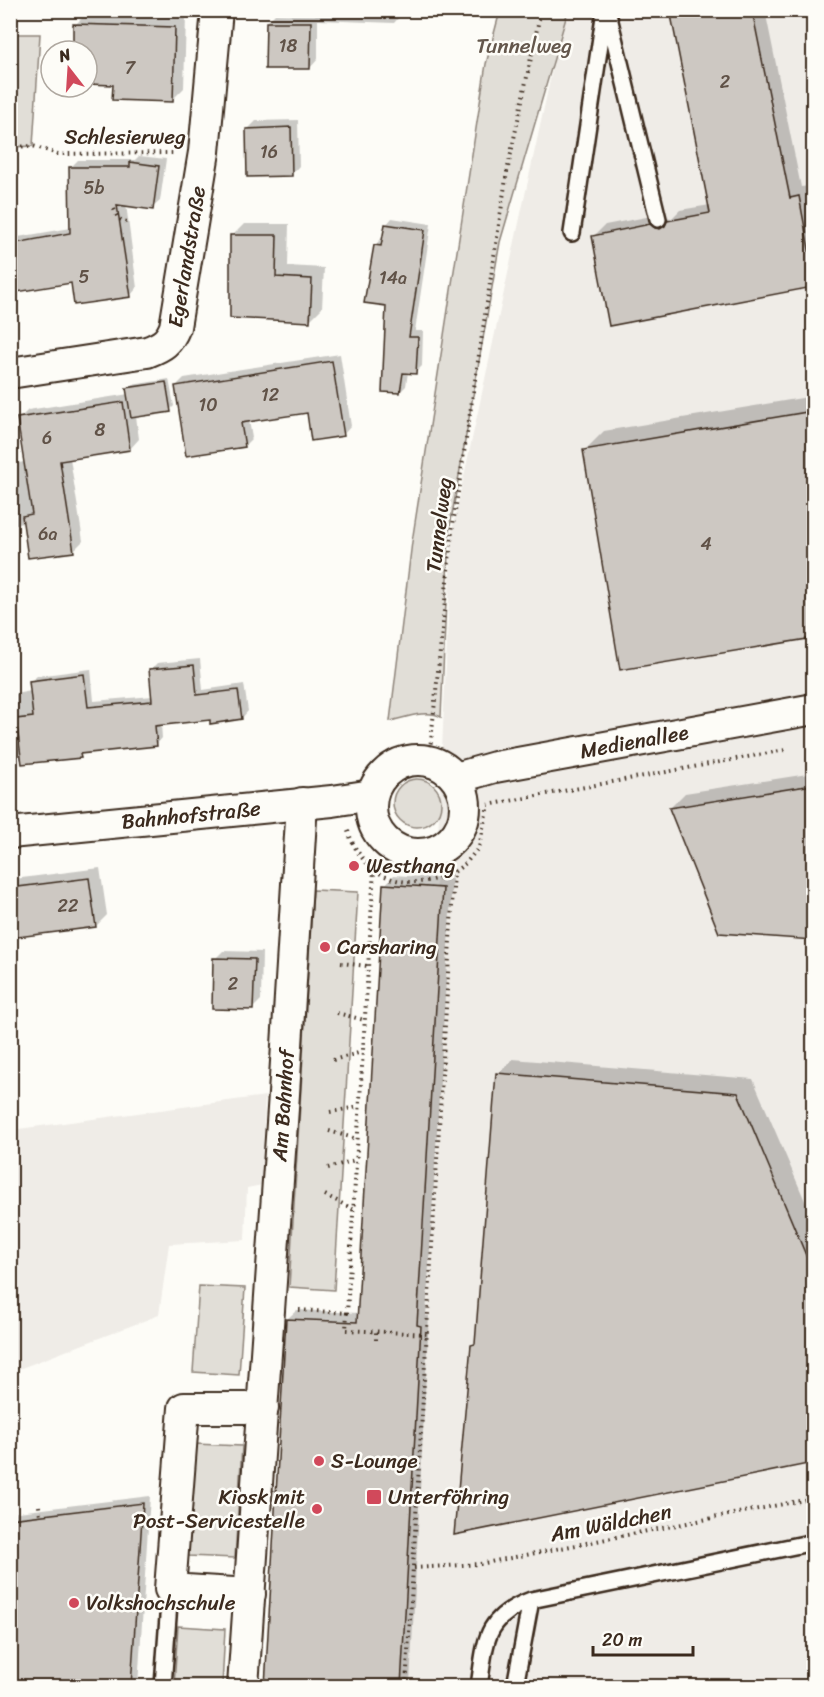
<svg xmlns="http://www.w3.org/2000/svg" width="824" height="1697" font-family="Sriracha,sans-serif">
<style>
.built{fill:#efece7}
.green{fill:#e1ded7;stroke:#8e847a;stroke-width:1.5}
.shadow{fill:#0003}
.building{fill:#cdc8c2;stroke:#3b2a1e;stroke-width:1.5}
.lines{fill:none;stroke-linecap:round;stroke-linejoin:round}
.lane-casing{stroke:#3b2a1e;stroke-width:20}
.street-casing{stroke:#3b2a1e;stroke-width:34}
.path{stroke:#3b2a1e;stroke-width:4;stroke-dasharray:1.5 4.5;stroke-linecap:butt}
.lane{stroke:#fdfcf7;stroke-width:15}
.street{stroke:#fdfcf7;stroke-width:30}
.poi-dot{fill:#d1495b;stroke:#fdfcf7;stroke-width:2}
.labels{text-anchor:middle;stroke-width:5;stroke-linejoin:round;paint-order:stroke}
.number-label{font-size:18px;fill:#605247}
.park-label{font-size:21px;fill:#64574c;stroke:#fdfcf7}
.street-label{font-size:21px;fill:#3b2a1e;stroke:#fdfcf7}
.poi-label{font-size:21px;fill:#3b2a1e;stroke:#fdfcf7;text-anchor:start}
</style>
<rect width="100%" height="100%" fill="#fdfcf7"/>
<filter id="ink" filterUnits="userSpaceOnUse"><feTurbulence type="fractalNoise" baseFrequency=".0167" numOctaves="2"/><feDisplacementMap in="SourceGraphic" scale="12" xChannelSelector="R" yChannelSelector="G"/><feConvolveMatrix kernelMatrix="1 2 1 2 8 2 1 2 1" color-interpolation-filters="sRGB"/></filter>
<g filter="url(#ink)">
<path class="built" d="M 565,11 L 813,11 L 813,1686 L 399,1686 L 452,531 Z
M 265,1096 L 262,1185 L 247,1188 L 245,1240 L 169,1244 L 159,1315 L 11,1372 L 11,1130 Z"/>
<path class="green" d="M 500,11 L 568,11 L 500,242 L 449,532 L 441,717 C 428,709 404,718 390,721 L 412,542 L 486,64 Z
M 11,34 L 40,34 L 33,146 L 11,147 Z
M393 803a24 24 0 1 1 48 0a24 24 0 1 1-48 0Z
M 313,890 L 358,892 L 334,1290 L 289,1287 Z
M 199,1286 L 245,1288 L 239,1375 L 193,1372 Z
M 194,1444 L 242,1446 L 235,1558 L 188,1556 Z
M 178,1626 L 225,1629 L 222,1686 L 174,1686 Z"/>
<path class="shadow" d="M 315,10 L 401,10 L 401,15 L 394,23 L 318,20 L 318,59 L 310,68 L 267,22 L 275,14 L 315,15 Z
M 672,10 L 765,10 L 801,187 L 810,186 L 814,203 L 814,286 L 610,325 L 594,236 L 605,225 L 662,214 L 666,217 L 672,218 L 680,210 L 710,205 Z
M 87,13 L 186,16 L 184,88 L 172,100 L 114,83 L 87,83 L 87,51 L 74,51 L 75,25 Z
M 298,120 L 299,166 L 291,175 L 247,130 L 256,121 Z
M 139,156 L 166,159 L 160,201 L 152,208 L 126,204 L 137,288 L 130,296 L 72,281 L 10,292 L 11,244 L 18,237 L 71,228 L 71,167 L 78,160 L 135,160 Z
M 392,218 L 431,224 L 415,331 L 423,331 L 422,366 L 416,372 L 408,372 L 406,386 L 400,392 L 388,305 L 375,245 L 381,239 L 384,240 L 386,225 Z
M 244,224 L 289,224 L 288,266 L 324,268 L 322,308 L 310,320 L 232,236 Z
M 340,354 L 351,426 L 343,435 L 308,411 L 249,420 L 252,438 L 244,446 L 176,386 L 184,378 Z
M 169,379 L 174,406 L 170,410 L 136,416 L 139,439 L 130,449 L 70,458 L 83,541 L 74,550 L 24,523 L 10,525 L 10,464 L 25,462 L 19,419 L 28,410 L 129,394 L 128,388 L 132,385 Z
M 814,396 L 814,636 L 621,668 L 585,450 L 604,431 Z
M 200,659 L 203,690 L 244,684 L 248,711 L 242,718 L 211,718 L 161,724 L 162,738 L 156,745 L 84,752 L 80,756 L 10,760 L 10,695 L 31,691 L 30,682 L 37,676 L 91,669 L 94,701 L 153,696 L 150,670 L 157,663 Z
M 814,773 L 814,939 L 720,931 L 670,808 L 685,793 Z
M 100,868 L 107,915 L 96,926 L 10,938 L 10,875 L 13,874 L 14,879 Z
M 394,875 L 452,879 L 426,1316 L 429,1316 L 410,1684 L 407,1686 L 267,1686 L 287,1319 L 297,1310 L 359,1313 L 385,885 Z
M 223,951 L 262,952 L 261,1000 L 253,1008 L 215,959 Z
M 513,1059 L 753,1079 L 814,1222 L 814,1462 L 456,1533 L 472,1345 L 477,1341 L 498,1074 Z
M 150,1496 L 138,1686 L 10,1686 L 10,1513 Z"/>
<path class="building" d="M 670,10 L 752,10 L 790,198 L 799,196 L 813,271 L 813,287 L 609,326 L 592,236 L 650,224 L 655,228 L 660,229 L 665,226 L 667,221 L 710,213 Z
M 266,22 L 311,22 L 310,69 L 265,69 Z
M 73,24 L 175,27 L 173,102 L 112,100 L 113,85 L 87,84 L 87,51 L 73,51 Z
M 291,127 L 292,176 L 247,177 L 246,129 Z
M 130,162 L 159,166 L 153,210 L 117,205 L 131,297 L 74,305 L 71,283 L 17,292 L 10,244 L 70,233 L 69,167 L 130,167 Z
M 385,224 L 425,230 L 409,337 L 418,337 L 416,374 L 403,373 L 400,393 L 382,392 L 386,306 L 364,303 L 374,245 L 381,246 Z
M 230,235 L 277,235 L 276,277 L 312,279 L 310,322 L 230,318 Z
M 332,361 L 344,436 L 311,441 L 307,413 L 241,423 L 245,447 L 186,456 L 175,386 Z
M 166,382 L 171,412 L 131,418 L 126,388 Z
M 123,402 L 130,450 L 60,461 L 74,552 L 28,558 L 22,516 L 32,514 L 17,418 Z
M 813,411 L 813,638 L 620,670 L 583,450 Z
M 194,665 L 197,695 L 238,690 L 242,719 L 210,724 L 210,720 L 155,726 L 157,746 L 80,754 L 81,758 L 22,764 L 16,719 L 33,717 L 29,681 L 84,674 L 88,707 L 152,701 L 149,669 Z
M 813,785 L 813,940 L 719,933 L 669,808 Z
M 89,878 L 96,927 L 10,938 L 10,888 Z
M 383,884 L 443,888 L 417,1325 L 421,1326 L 401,1686 L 265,1686 L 286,1319 L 357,1322 Z
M 213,958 L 255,959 L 253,1010 L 212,1009 Z
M 496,1073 L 738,1093 L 813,1272 L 813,1463 L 454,1535 L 471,1345 L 475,1344 Z
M 143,1503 L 131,1686 L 10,1686 L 10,1519 Z"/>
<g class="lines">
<g class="lane-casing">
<path id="lane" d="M 608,13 L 658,219
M 572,233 L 605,10
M 163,1686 L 170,1589
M 479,1686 C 486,1642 483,1618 531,1600 L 814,1542
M 515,1686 L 531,1600"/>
</g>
<g class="street-casing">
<g id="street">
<path id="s1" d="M 10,373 L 147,352 C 163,346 169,342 175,327 L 204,152 L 217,10"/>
<circle cx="418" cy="807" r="47"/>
<path id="s2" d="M 456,778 L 495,767 L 814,709"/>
<path id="s3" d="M 10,833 L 332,801 L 372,795"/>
<path d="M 250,1594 L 170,1589 L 184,1408 L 263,1408"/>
<path id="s4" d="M 243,1686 L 284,1094 L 302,803"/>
</g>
</g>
<path class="path" d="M 10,147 L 33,146 L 58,154 L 174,153
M 114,209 C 117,217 119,221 128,222
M 427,761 L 431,741 L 452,531 L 507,172 L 541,10
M 348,831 C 364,880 409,894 454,872 L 442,847
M 341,963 L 368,966
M 337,1013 L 364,1020
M 333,1060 L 362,1052
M 330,1112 L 358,1107
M 329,1131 L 357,1139
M 328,1168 L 355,1160
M 325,1195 L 353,1209
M 299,1310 L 347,1313 L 374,869
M 347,1313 L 346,1330 L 428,1334
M 376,1340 L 376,1332
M 39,1506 L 40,1516
M 414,1568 L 480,1564 L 814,1498
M 406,1686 L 454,872 L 466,863 L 479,847 L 488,805 L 785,750"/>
<use href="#lane" class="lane"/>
<use href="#street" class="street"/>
</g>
</g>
<g class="poi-dot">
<circle cx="354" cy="866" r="6"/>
<circle cx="325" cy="947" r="6"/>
<circle cx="319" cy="1461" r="6"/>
<rect x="366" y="1489" width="16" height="16" rx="3"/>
<circle cx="317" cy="1509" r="6"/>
<circle cx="74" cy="1603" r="6"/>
</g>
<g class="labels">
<g class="number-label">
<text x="288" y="52">18</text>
<text x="130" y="74">7</text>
<text x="725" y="88">2</text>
<text x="269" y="158">16</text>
<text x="94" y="194">5b</text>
<text x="84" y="283">5</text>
<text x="393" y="284">14a</text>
<text x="270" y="401">12</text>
<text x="208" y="411">10</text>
<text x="100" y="436">8</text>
<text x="47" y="444">6</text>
<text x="48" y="540">6a</text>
<text x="706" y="550">4</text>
<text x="68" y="912">22</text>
<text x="233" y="990">2</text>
</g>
<g class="park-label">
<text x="524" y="53">Tunnelweg</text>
</g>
<g class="street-label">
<text x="125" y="144">Schlesierweg</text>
<text dy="7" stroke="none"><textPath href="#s1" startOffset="249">Egerlandstraße</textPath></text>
<text transform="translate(439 525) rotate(-83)" y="7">Tunnelweg</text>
<text dy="7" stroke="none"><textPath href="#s2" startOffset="182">Medienallee</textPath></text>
<text dy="7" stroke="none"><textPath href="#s3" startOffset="182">Bahnhofstraße</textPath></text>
<text dy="7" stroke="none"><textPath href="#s4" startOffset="582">Am Bahnhof</textPath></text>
<text transform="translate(611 1523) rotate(-11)" y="7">Am Wäldchen</text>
</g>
<g class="poi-label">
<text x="366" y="873">Westhang</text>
<text x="337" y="954">Carsharing</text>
<text x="331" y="1468">S-Lounge</text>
<text x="305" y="1504" text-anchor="end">Kiosk mit<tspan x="305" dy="24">Post-Servicestelle</tspan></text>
<text x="388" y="1504">Unterföhring</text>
<text x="86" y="1610">Volkshochschule</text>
</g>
</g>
<rect width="824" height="1697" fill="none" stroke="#fdfcf7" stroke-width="36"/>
<rect x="18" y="18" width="788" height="1661" fill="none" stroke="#3b2a1e" stroke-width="2" filter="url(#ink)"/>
<g transform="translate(69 69) rotate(343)"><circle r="28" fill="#fdfcf7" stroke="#afa8a0" stroke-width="1.5"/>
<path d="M0-4.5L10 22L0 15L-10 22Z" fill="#d1495b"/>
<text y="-9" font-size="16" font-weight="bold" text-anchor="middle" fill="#3b2a1e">N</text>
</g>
<path d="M593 1646v9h100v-9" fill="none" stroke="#3b2a1e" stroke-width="3"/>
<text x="602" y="1646" font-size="18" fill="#3b2a1e" stroke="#fdfcf7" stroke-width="4.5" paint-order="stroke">20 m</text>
</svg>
